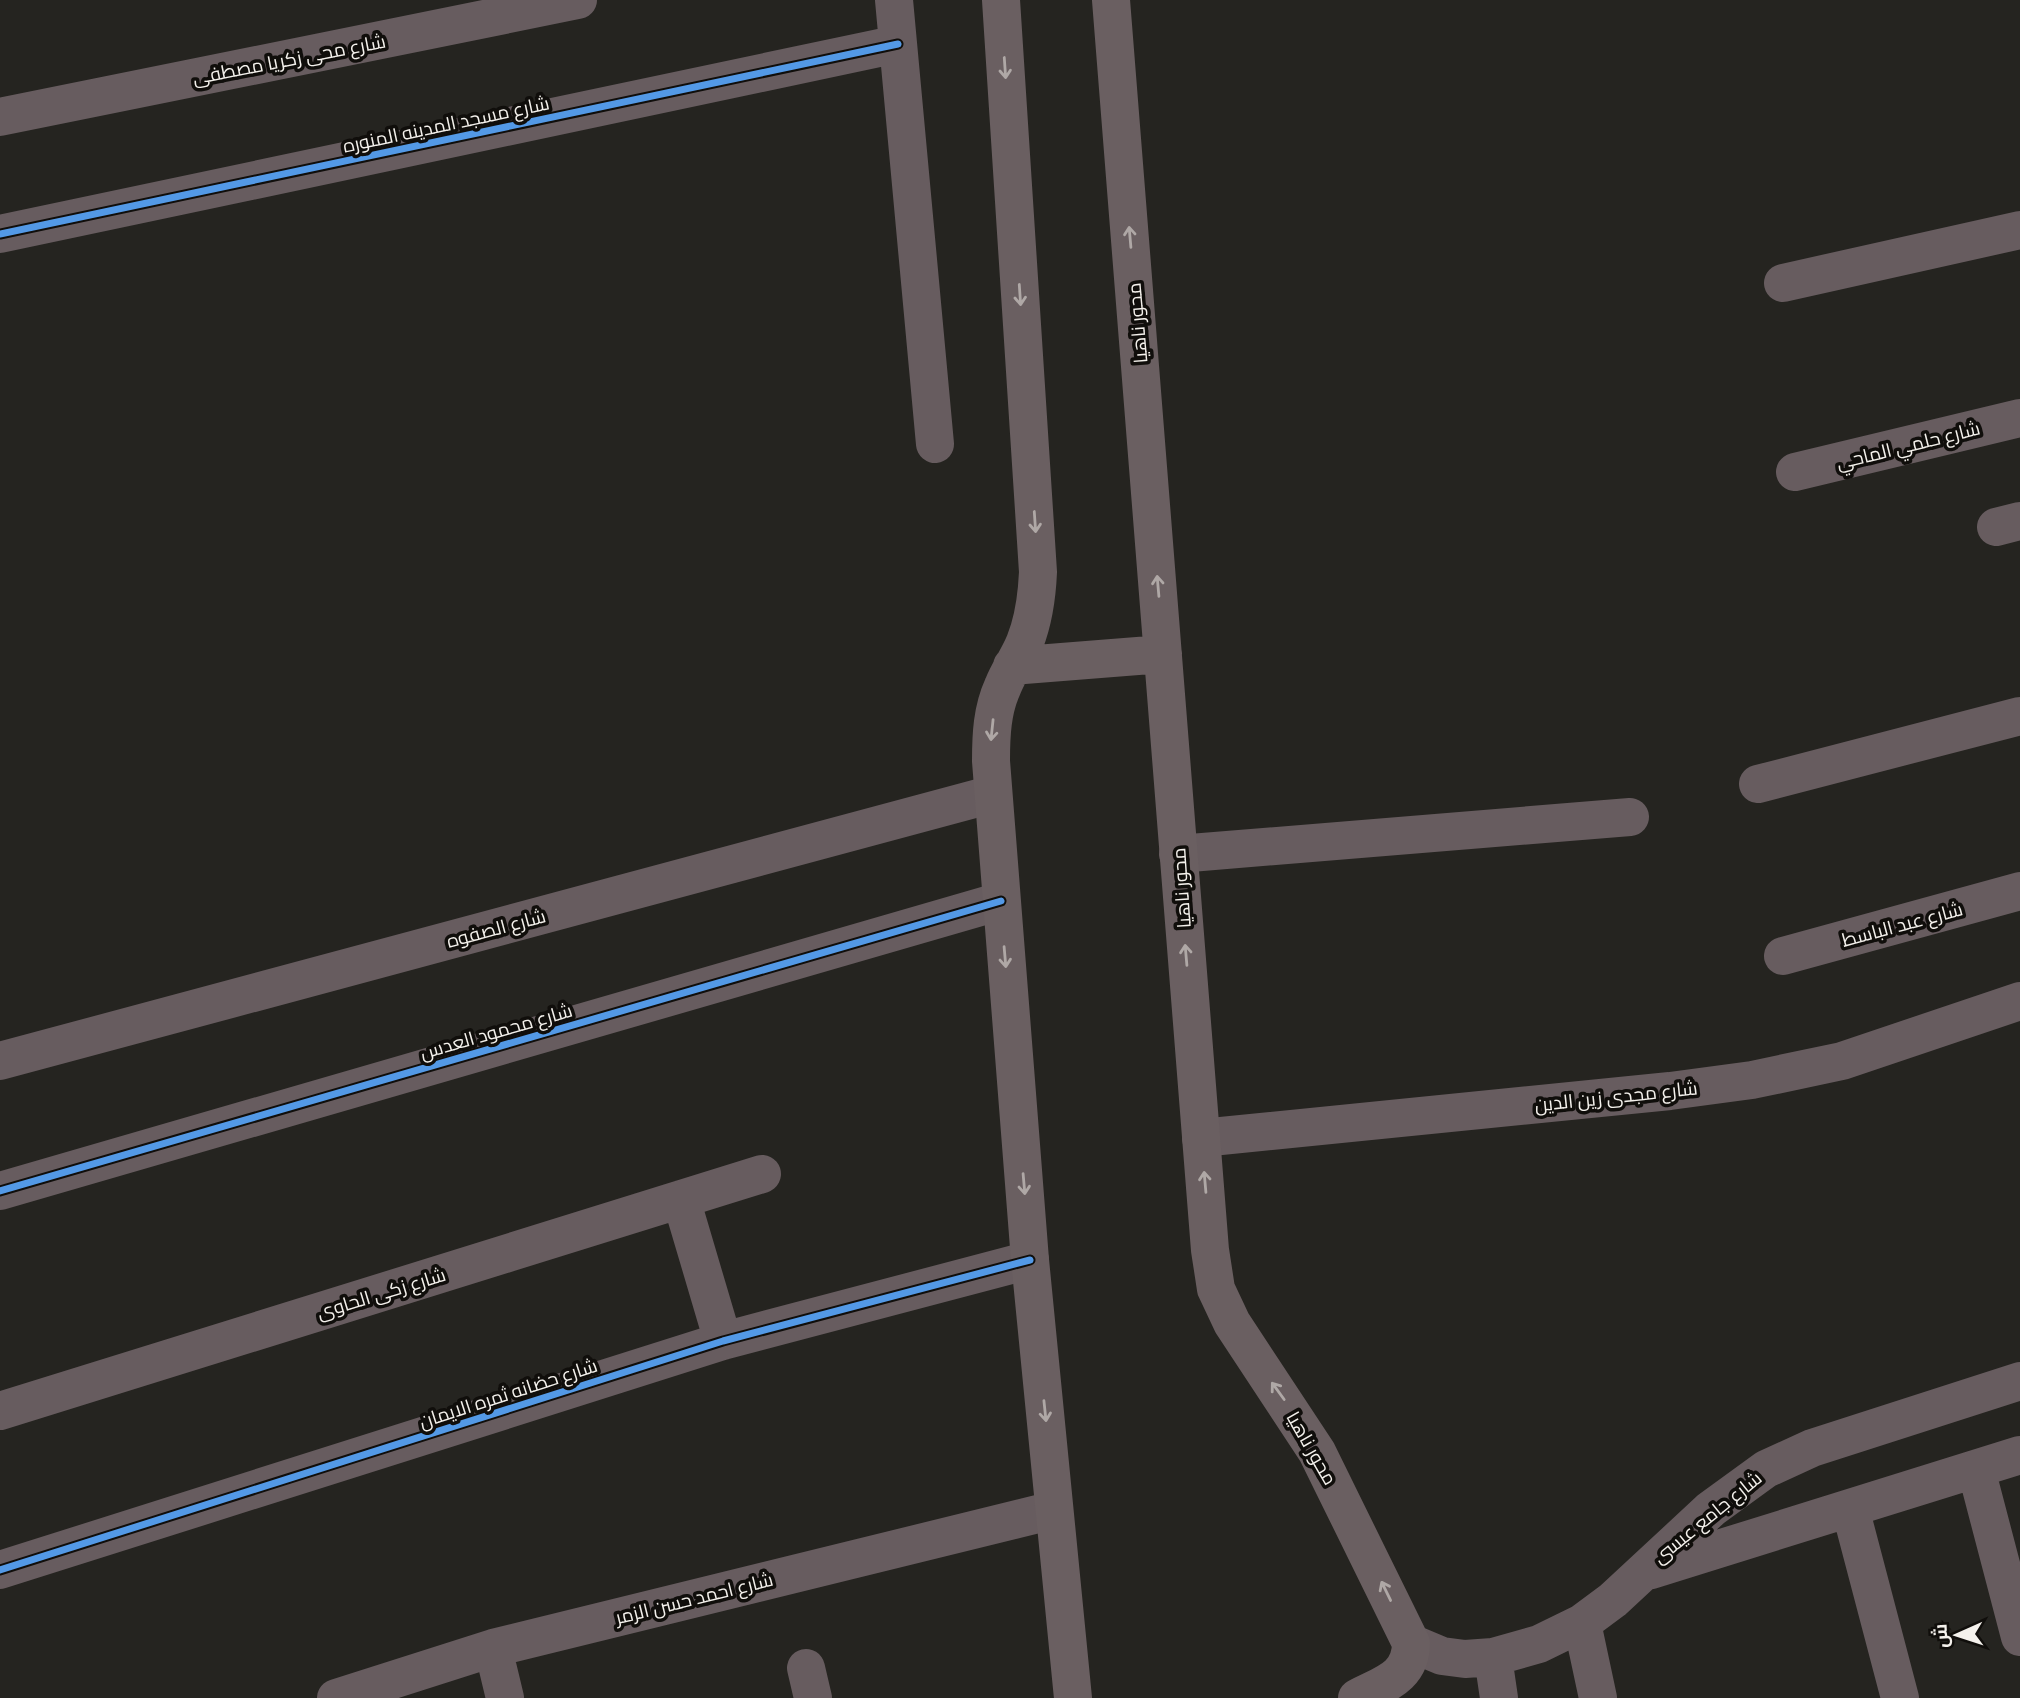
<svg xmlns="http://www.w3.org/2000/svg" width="2020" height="1698" font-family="'Titillium Web',Cairo,sans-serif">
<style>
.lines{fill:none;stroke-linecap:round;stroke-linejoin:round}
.minor{stroke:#675c5f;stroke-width:38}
.secondary{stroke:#6a5f61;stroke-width:38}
.cycleway-casing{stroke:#100e0b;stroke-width:11}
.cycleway{stroke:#5399e6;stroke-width:7}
.oneway{stroke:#afa8a6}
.labels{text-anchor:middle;stroke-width:7;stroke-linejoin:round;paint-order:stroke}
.street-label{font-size:19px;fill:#f4f1ec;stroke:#100e0b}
</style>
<rect width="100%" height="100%" fill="#252420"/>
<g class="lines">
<path class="minor" d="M 894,0 L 935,444
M 0,117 L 578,0
M 0,234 L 898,44
M 1783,283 L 2020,230
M 1795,472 L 2020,418
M 1996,527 L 2020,521
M 1758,784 L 2020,716
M 1178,854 L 1630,817
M 1783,956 L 2020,891
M 0,1061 L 993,794
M 1201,1138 L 1670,1091 L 1752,1080 L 1842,1061 L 2020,1001
M 0,1191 L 1001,901
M 681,1199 L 723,1341
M 0,1411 L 762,1174
M 1976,1469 L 2020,1637
M 1850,1508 L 1900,1698
M 0,1570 L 723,1341 L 1030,1260
M 1651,1570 L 2020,1455
M 1582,1623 L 1598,1698
M 1411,1643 L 1442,1656 L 1465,1659 L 1493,1657 L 1539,1644 L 1582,1623 L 1613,1600 L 1711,1509 L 1766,1469 L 1812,1448 L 2020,1381
M 493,1648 L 505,1698
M 1493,1657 L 1499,1698
M 806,1668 L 813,1698
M 336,1698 L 493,1648 L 1054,1510"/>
<path class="secondary" d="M 1001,0 L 1038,572 C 1037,595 1034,619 1025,642 C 1019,657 1009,671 1003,686 C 992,710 991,735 991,761 L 1030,1260 L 1073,1698
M 1111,0 L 1210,1250 L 1216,1289 L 1232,1323 L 1317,1452 L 1411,1643 C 1411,1678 1383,1684 1357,1698
M 1012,666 L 1163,654"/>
<g class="cycleway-casing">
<path id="cycleway" d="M 0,234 L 898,44
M 0,1191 L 1001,901
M 0,1570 L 723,1341 L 1030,1260"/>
</g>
<use href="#cycleway" class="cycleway"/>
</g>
<defs><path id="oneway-shaft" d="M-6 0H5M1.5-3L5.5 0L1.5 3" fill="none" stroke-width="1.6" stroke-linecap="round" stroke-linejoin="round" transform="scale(1.75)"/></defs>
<g class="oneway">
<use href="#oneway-shaft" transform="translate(1005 68) rotate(86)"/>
<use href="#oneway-shaft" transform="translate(1130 237) rotate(-95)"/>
<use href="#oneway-shaft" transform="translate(1020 295) rotate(86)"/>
<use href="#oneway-shaft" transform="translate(1035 522) rotate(86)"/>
<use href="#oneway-shaft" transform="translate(1158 586) rotate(-95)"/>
<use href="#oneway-shaft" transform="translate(992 730) rotate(96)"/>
<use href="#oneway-shaft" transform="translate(1186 955) rotate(-95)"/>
<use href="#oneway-shaft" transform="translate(1005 957) rotate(85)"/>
<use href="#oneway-shaft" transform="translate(1205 1182) rotate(-95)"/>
<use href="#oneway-shaft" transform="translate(1024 1184) rotate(85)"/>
<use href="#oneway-shaft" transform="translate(1278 1391) rotate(-126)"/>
<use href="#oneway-shaft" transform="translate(1045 1411) rotate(84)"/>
<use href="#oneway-shaft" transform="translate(1386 1591) rotate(-116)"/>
</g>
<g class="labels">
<g class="street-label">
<text transform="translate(289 59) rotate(-11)" y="7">شارع محى زكريا مصطفى</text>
<text transform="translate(446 124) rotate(-12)" y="7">شارع مسجد المدينه المنوره</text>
<text transform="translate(1137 323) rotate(-95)" y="7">محور ناهيا</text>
<text transform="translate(1908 445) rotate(-14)" y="7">شارع حلمي الماحي</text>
<text transform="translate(1181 888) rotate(-94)" y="7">محور ناهيا</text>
<text transform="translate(1902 924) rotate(-15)" y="7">شارع عبد الباسط</text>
<text transform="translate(496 928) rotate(-15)" y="7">شارع الصفوه</text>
<text transform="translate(496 1031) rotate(-16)" y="7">شارع محمود العدس</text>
<text transform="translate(1616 1096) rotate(-6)" y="7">شارع مجدى زين الدين</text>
<text transform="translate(381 1293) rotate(-17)" y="7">شارع زكى الحاوى</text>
<text transform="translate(508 1393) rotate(-18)" y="7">شارع حضانه ثمره الايمان</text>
<text transform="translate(1312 1448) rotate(60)" y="7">محور ناهيا</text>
<text transform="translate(1707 1517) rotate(-39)" y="7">شارع جامع عيسى</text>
<text transform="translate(694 1598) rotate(-14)" y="7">شارع احمد حسن الزمر</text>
</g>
</g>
<g transform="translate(1957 1635) rotate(267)" stroke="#100e0b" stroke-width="5" paint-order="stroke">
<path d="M0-5L12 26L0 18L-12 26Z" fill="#f4f1ec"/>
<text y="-10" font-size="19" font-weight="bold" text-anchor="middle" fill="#f4f1ec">ش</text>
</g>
</svg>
